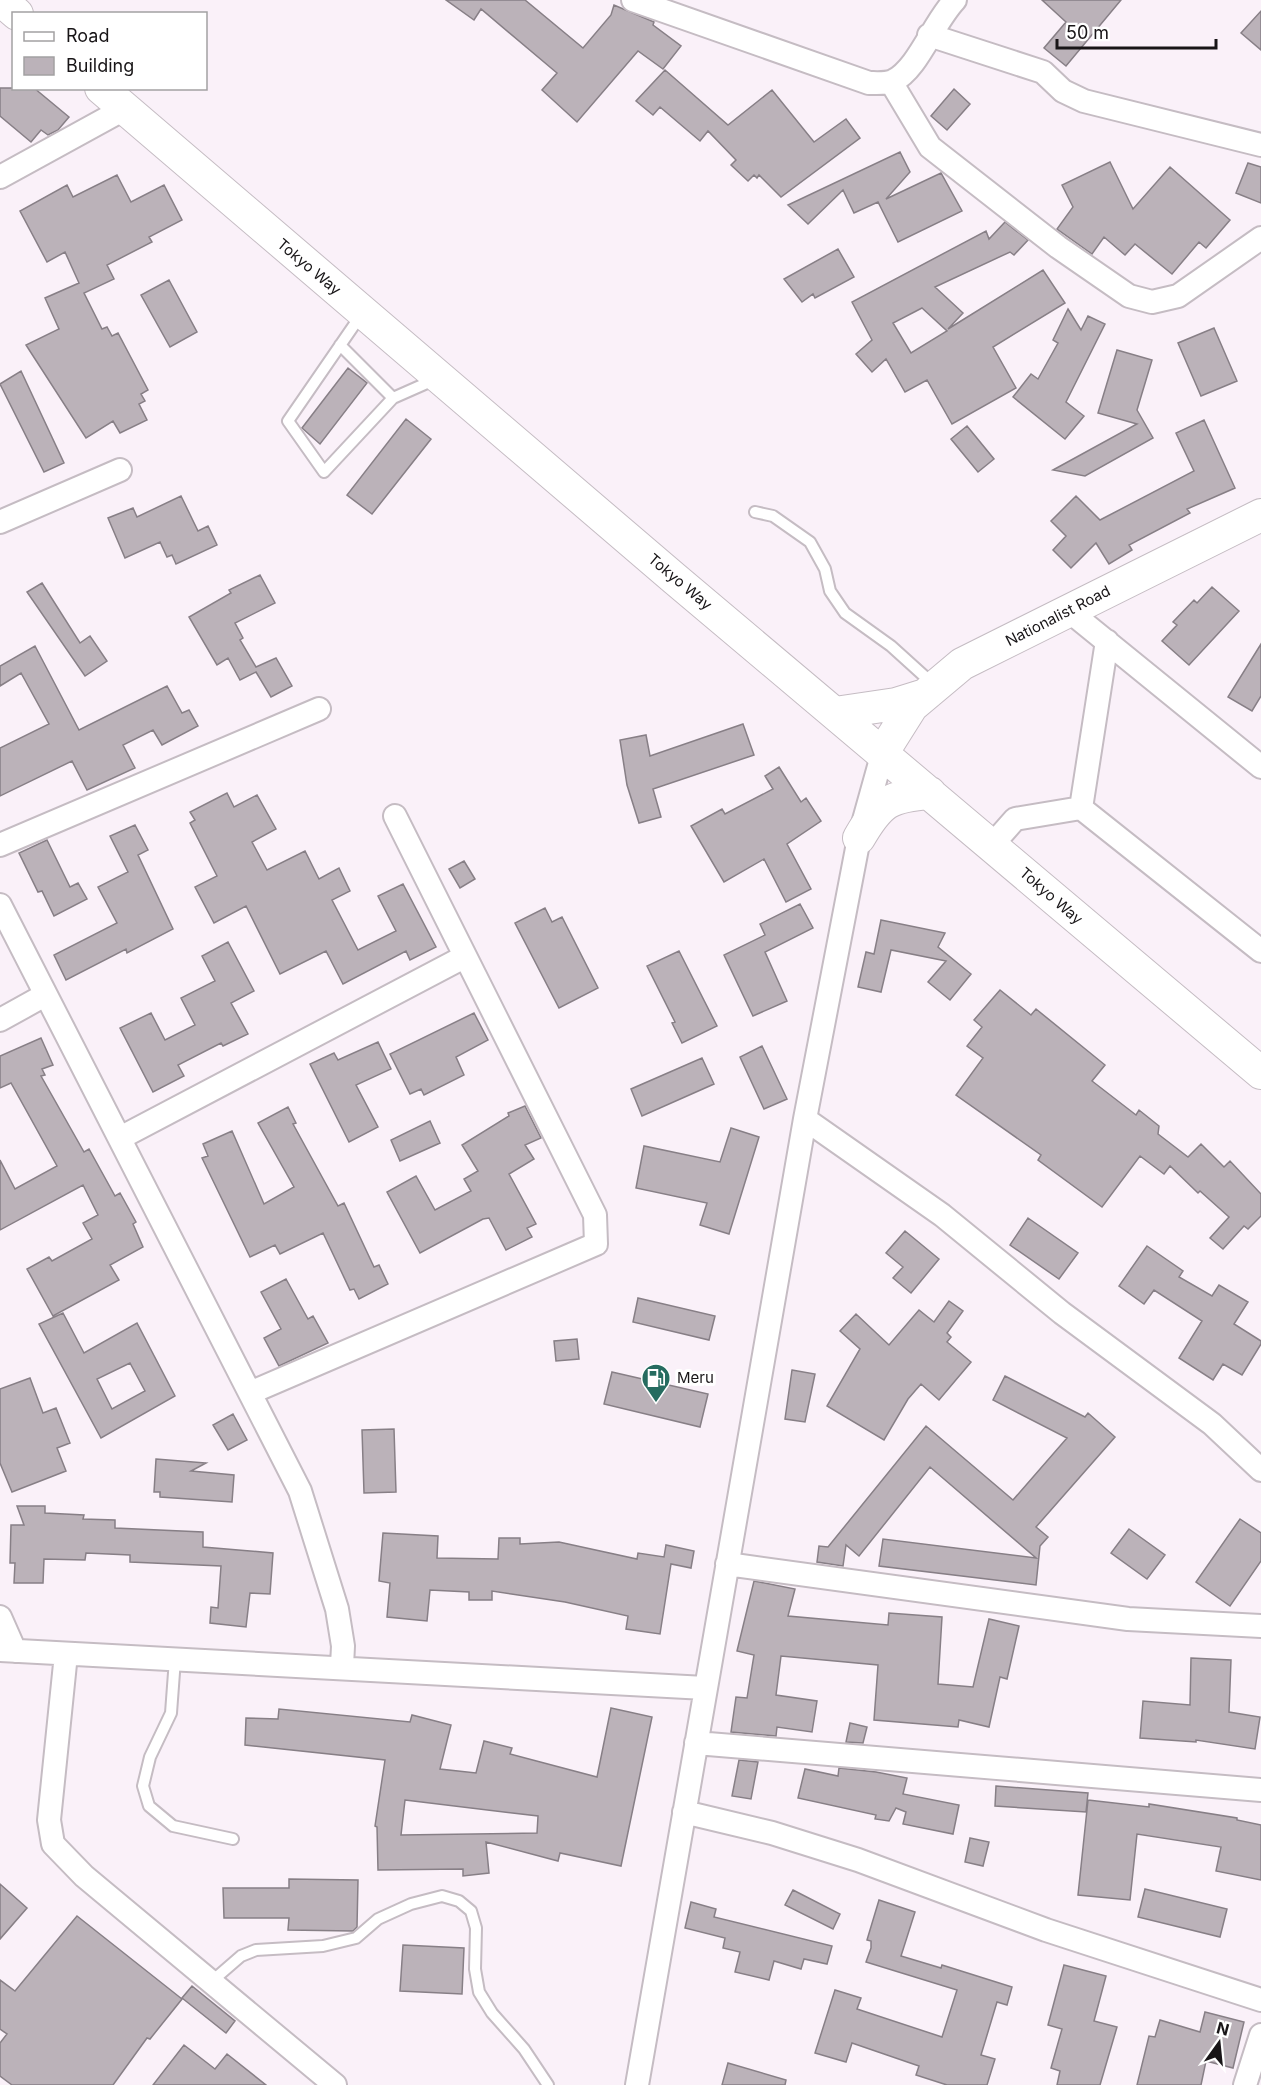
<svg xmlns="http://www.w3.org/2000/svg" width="1261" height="2085" font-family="Inter,sans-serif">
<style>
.building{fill:#bbb2b9;stroke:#877f86;stroke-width:1.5;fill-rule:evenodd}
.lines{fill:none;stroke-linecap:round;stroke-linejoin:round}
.lane-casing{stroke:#c5bcc3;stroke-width:14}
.street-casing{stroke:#c5bcc3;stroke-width:26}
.secondary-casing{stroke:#c5bcc3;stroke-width:34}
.lane{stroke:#fff;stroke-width:10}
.street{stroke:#fff;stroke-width:22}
.secondary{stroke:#fff;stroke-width:32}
.labels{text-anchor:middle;stroke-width:6;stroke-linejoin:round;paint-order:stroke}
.street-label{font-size:15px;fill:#181517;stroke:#fff}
.poi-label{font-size:15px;fill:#181517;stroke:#fff;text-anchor:start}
</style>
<rect width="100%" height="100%" fill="#faf1f9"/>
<path class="building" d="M 446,0 L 525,0 L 583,48 L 611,15 L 614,5 L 654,22 L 653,25 L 681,46 L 663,69 L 638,51 L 577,122 L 542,90 L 557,73 L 481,9 L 474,20 Z
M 1042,0 L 1121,0 L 1066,66 L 1044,48 L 1066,22 Z
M 1261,11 L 1261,50 L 1241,33 Z
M 665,70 L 728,125 L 772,90 L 814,142 L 846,119 L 860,138 L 781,197 L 759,175 L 757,178 L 754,175 L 748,181 L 731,165 L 736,160 L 708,131 L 700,141 L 660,107 L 653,115 L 636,101 Z
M 0,88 L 34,88 L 69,117 L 58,130 L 48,135 L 41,130 L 31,142 L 0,116 Z
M 954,89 L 970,104 L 947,130 L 931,116 Z
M 900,152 L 910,172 L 886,199 L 941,173 L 962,211 L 898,242 L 878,202 L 854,213 L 843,190 L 808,224 L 788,205 Z
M 1110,162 L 1133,209 L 1170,167 L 1230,220 L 1206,248 L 1199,242 L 1172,274 L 1135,244 L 1125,255 L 1104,237 L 1092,254 L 1057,229 L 1073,207 L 1062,185 Z
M 1248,163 L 1261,167 L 1261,203 L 1236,193 Z
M 117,175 L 131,202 L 164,185 L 182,220 L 149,237 L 152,242 L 107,265 L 114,279 L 84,293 L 102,329 L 107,327 L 112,336 L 118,333 L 148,390 L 141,394 L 145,401 L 139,404 L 147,420 L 120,433 L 113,421 L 86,438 L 26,345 L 59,329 L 45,298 L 79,283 L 65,252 L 47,262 L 20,211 L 67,185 L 73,197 Z
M 1005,222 L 1028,240 L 1014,255 L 1010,252 L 935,287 L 963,313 L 948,329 L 1043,270 L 1065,303 L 993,347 L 1016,388 L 952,424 L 927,380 L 905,392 L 886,359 L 872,372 L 856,354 L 872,340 L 852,302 L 986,231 L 989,239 ZM 922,308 L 947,331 L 911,353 L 893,323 Z
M 838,249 L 854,277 L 815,298 L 813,294 L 802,302 L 784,279 Z
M 169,280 L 197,332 L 170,347 L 141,295 Z
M 1068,309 L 1081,330 L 1088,316 L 1105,324 L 1066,402 L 1084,416 L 1065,439 L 1013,397 L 1031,374 L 1038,379 L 1058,343 L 1053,340 Z
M 1214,328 L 1237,381 L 1201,396 L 1178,343 Z
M 1117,350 L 1152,360 L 1137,410 L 1153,438 L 1085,476 L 1053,470 L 1137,424 L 1098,413 Z
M 348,368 L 367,383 L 320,444 L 302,428 Z
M 21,371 L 64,463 L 44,472 L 0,384 Z
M 406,419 L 431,439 L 372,514 L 347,495 Z
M 1204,420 L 1235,488 L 1187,509 L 1190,513 L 1129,545 L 1132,550 L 1109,564 L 1096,543 L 1071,568 L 1053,550 L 1066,536 L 1051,521 L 1076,496 L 1100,520 L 1194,471 L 1176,433 Z
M 967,426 L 994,459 L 978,472 L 951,439 Z
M 181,496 L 198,531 L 208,526 L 217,545 L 176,564 L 172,555 L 167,557 L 160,542 L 125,558 L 108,518 L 133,508 L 137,517 Z
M 260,575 L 275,603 L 235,623 L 243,638 L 240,640 L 256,667 L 276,658 L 292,686 L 271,697 L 256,672 L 240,680 L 228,658 L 217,665 L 189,617 L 231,593 L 229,590 Z
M 42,583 L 80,643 L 90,636 L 107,661 L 85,676 L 27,592 Z
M 1212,587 L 1239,611 L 1189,665 L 1162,641 L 1177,625 L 1173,622 L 1194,600 L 1197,603 Z
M 1261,644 L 1261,696 L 1252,711 L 1228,697 Z
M 35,646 L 79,730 L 167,686 L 182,713 L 189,710 L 198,726 L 162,745 L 153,730 L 123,745 L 135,768 L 87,790 L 72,761 L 0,796 L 0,748 L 49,724 L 21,673 L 0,686 L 0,666 Z
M 743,724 L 754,755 L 653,789 L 661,817 L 639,823 L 627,785 L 620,740 L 646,735 L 650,756 Z
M 779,767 L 801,802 L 806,798 L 821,821 L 787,844 L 811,889 L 786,902 L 764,859 L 724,882 L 691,826 L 722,809 L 725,814 L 773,789 L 765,776 Z
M 227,793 L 234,807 L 257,795 L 276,829 L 252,842 L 267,870 L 305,851 L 319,879 L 339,868 L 350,891 L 332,900 L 358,950 L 396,931 L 378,896 L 403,884 L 436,947 L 410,960 L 406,951 L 343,984 L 326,951 L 280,974 L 246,906 L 214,923 L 195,887 L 217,876 L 190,823 L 195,820 L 190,812 Z
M 135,825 L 148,850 L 138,855 L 173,929 L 127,953 L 126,949 L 66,980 L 54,955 L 117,923 L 98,887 L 128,872 L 110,836 Z
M 47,840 L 70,887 L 78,883 L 87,899 L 54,916 L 42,891 L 38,892 L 19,853 Z
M 464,861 L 475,879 L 460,888 L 449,869 Z
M 800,904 L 813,928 L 765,952 L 787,1001 L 753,1016 L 724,955 L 765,935 L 760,924 Z
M 545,908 L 552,922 L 562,917 L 598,988 L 559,1008 L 515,923 Z
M 881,920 L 945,933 L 938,947 L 971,974 L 950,1000 L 928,982 L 946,961 L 891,950 L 881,992 L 858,987 L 866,952 L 874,954 Z
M 228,942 L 254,991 L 231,1003 L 248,1034 L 223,1046 L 221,1043 L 178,1065 L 184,1076 L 153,1092 L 120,1028 L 151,1013 L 165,1040 L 195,1025 L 181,998 L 215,981 L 202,956 Z
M 679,951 L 717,1026 L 682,1043 L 672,1023 L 675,1022 L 647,966 Z
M 1000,990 L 1031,1015 L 1036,1009 L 1105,1065 L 1092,1081 L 1136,1115 L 1139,1110 L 1159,1126 L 1158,1134 L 1188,1157 L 1201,1144 L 1224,1167 L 1230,1161 L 1261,1194 L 1261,1216 L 1248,1229 L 1244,1226 L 1223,1249 L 1210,1238 L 1229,1217 L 1200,1191 L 1198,1193 L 1170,1166 L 1164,1174 L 1140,1156 L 1102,1207 L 1038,1160 L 1041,1155 L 956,1095 L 983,1058 L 967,1046 L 982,1027 L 974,1020 Z
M 474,1013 L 488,1040 L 456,1057 L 464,1075 L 424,1095 L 421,1089 L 410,1094 L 390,1054 Z
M 41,1038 L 53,1065 L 42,1069 L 45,1075 L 41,1076 L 84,1152 L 89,1149 L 115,1196 L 120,1193 L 136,1222 L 133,1224 L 143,1247 L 110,1265 L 119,1280 L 53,1316 L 27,1269 L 49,1257 L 52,1261 L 92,1239 L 83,1223 L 98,1215 L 83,1185 L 0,1230 L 0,1160 L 15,1189 L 57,1166 L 11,1083 L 0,1088 L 0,1056 Z
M 378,1042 L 391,1069 L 356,1085 L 378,1127 L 349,1142 L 310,1064 L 334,1053 L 338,1060 Z
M 762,1046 L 787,1099 L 764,1109 L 740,1057 Z
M 702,1058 L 714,1084 L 642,1116 L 631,1089 Z
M 525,1106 L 541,1138 L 525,1145 L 534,1159 L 509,1174 L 536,1224 L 527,1228 L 532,1237 L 506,1250 L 489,1218 L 483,1219 L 420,1253 L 387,1192 L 416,1176 L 435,1210 L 471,1191 L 464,1179 L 478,1171 L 462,1145 L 509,1116 L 508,1113 Z
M 288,1107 L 296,1123 L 293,1124 L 338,1206 L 344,1203 L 374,1267 L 379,1265 L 388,1284 L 359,1299 L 354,1289 L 350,1290 L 323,1233 L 280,1254 L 275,1245 L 250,1257 L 202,1158 L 208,1156 L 203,1144 L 232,1131 L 264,1204 L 294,1187 L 258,1123 Z
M 430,1121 L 440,1143 L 400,1161 L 391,1140 Z
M 731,1128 L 759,1137 L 729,1234 L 700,1225 L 707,1203 L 636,1188 L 644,1146 L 720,1162 Z
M 1028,1218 L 1078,1253 L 1059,1279 L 1010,1245 Z
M 905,1231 L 939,1259 L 911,1293 L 893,1278 L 903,1267 L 886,1253 Z
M 1147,1246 L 1183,1271 L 1179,1277 L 1212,1296 L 1219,1285 L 1248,1302 L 1234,1324 L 1261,1341 L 1261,1344 L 1242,1375 L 1223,1364 L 1213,1380 L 1179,1358 L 1202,1321 L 1154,1290 L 1144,1304 L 1119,1286 Z
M 286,1279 L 308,1319 L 313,1316 L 328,1343 L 279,1366 L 264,1338 L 281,1329 L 261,1292 Z
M 638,1298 L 715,1316 L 709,1340 L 633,1322 Z
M 949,1301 L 963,1311 L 947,1333 L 951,1337 L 947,1342 L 971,1362 L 939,1400 L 921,1384 L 908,1399 L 884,1440 L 827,1406 L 860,1349 L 840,1331 L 856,1314 L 889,1345 L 919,1310 L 934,1322 Z
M 63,1313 L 84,1353 L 137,1323 L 175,1396 L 101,1438 L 39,1324 ZM 130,1363 L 145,1391 L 112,1409 L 97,1379 Z
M 577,1339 L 579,1359 L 556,1361 L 554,1341 Z
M 792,1370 L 815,1374 L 805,1422 L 785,1419 Z
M 612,1372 L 708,1394 L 700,1427 L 604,1404 Z
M 1005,1376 L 1085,1417 L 1088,1413 L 1115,1437 L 1036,1527 L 1048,1537 L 1040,1546 L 1036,1585 L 879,1566 L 883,1539 L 1036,1558 L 930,1467 L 859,1556 L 846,1545 L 843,1566 L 817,1562 L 819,1546 L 828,1547 L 926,1426 L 1013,1500 L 1067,1438 L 993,1400 Z
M 30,1378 L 43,1413 L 56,1408 L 70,1443 L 57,1448 L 66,1471 L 12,1492 L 0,1463 L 0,1389 Z
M 233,1414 L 247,1440 L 228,1450 L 213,1425 Z
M 394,1429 L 396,1492 L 364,1493 L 362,1430 Z
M 156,1459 L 206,1463 L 191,1471 L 234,1475 L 232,1502 L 160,1497 L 160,1492 L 154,1492 Z
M 17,1506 L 45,1506 L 45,1513 L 84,1515 L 83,1519 L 115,1520 L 115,1528 L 203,1532 L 203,1547 L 273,1553 L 270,1594 L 250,1593 L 246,1627 L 210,1623 L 211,1607 L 218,1608 L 221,1566 L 130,1562 L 130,1555 L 86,1553 L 85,1560 L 44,1559 L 43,1583 L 14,1583 L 15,1563 L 10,1563 L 11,1525 L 24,1525 Z
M 1240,1519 L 1261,1533 L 1261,1561 L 1230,1606 L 1196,1582 Z
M 1129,1529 L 1165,1555 L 1147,1579 L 1111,1553 Z
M 383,1533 L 438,1536 L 437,1558 L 498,1559 L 499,1538 L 520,1538 L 520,1544 L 559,1542 L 637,1559 L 638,1553 L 664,1557 L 666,1545 L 694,1551 L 691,1568 L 671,1564 L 660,1634 L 626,1629 L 628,1616 L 565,1602 L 492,1591 L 492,1600 L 469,1600 L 469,1592 L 430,1590 L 427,1621 L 387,1617 L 390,1583 L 379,1581 Z
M 754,1581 L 795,1589 L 788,1616 L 888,1625 L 889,1613 L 942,1617 L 938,1684 L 973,1687 L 989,1619 L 1019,1626 L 1007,1679 L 1000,1677 L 989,1727 L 959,1720 L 958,1727 L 874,1720 L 878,1665 L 781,1656 L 776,1695 L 817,1701 L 812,1732 L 777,1727 L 776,1736 L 731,1732 L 736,1697 L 747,1698 L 754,1655 L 737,1651 Z
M 1191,1658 L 1231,1660 L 1229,1712 L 1260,1717 L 1255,1749 L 1196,1740 L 1196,1742 L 1140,1738 L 1143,1701 L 1190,1705 Z
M 611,1708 L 652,1717 L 621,1866 L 560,1853 L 558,1861 L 486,1842 L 489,1873 L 463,1876 L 463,1869 L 378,1870 L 377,1827 L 375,1826 L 385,1760 L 245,1745 L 246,1718 L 278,1719 L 279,1709 L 410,1722 L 412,1715 L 451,1725 L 440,1769 L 476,1773 L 484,1741 L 512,1748 L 510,1754 L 597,1777 ZM 405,1800 L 538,1816 L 537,1833 L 401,1835 Z
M 850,1723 L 867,1727 L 863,1743 L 846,1742 Z
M 739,1760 L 758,1762 L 751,1799 L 732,1796 Z
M 839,1768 L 876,1772 L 907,1778 L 903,1794 L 959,1805 L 953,1834 L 903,1824 L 906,1812 L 896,1808 L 889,1821 L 875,1819 L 876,1815 L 798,1798 L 805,1769 L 838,1776 Z
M 996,1786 L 1088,1793 L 1086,1812 L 995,1806 Z
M 1088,1800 L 1149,1807 L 1149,1804 L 1237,1818 L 1237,1820 L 1261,1825 L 1261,1880 L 1216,1871 L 1221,1847 L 1137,1834 L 1130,1900 L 1078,1895 Z
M 970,1838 L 989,1842 L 983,1866 L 965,1862 Z
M 289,1879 L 358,1880 L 357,1927 L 353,1931 L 288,1930 L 289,1918 L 224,1918 L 223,1888 L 289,1888 Z
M 0,1884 L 27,1908 L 0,1939 Z
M 1145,1889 L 1227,1909 L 1220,1937 L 1138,1917 Z
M 793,1890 L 840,1914 L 833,1929 L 785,1905 Z
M 879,1900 L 915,1912 L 901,1956 L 941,1968 L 942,1965 L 1012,1987 L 1007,2005 L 997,2002 L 981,2055 L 995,2059 L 987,2085 L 947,2085 L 916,2075 L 919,2066 L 852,2043 L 846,2062 L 815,2053 L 835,1990 L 861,1998 L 857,2009 L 942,2037 L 957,1990 L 866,1962 L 871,1948 L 871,1941 L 867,1940 Z
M 691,1902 L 716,1909 L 714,1917 L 832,1946 L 827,1964 L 804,1959 L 801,1969 L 774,1961 L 769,1980 L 735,1972 L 740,1952 L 723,1948 L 725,1938 L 685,1928 Z
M 77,1916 L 182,1999 L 150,2039 L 147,2038 L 113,2085 L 12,2085 L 0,2076 L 0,2043 L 7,2034 L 0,2029 L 0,1980 L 15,1991 Z
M 403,1945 L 464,1948 L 462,1994 L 400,1991 Z
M 1064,1965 L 1106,1976 L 1094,2021 L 1117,2027 L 1100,2085 L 1057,2085 L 1060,2071 L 1051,2068 L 1062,2029 L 1048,2025 Z
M 192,1986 L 235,2021 L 226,2033 L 182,1998 Z
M 1205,2012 L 1244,2022 L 1233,2068 L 1206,2061 L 1201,2085 L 1137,2085 L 1149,2036 L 1155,2037 L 1160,2020 L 1200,2032 Z
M 184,2045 L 215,2069 L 227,2054 L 266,2085 L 153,2085 Z
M 728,2063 L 786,2080 L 785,2085 L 722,2085 Z"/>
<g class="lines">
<g class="lane-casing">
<path id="lane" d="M 361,315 L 288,421 L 324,472 L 393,398 L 436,379
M 340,345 L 393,398
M 755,512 L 773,516 L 810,542 L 825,569 L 830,591 L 845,613 L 891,646 L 933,684
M 175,1659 L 171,1713 L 150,1757 L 143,1786 L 149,1806 L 173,1826 L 233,1839
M 211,1982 L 241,1956 L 256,1950 L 323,1946 L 356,1938 L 378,1919 L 411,1904 L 442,1896 L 459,1901 L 471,1911 L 476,1928 L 475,1969 L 479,1992 L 492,2013 L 524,2049 L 548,2085"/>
</g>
<g class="street-casing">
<path id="street" d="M 633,0 L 869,83 C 876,83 886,84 893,81 C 918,69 933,23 955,0
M 929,35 L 1043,72 L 1063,91 L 1084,101 L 1261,145
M 891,82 L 930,147 L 1058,247 L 1129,296 L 1152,302 L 1178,296 L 1261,238
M 0,177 L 124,109
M 0,522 L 120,470
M 1069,611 L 1261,767
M 1107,641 L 1081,808 L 1261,951
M 0,845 L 319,709
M 992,845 L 1015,819 L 1081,808
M 0,905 L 300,1491 L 337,1609 L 343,1646 L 342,1666
M 0,1020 L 45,995
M 805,1119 L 942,1215 L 1062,1313 L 1212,1424 L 1261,1470
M 120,1138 L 464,957
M 252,1392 L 596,1244 L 595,1215 L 395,816
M 727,1564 L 1128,1619 L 1261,1626
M 0,1617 L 15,1651
M 0,1650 L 705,1688
M 66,1654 L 49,1820 L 53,1844 L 84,1876 L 335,2085
M 696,1743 L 1261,1790
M 684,1812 L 772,1833 L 858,1860 L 1046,1930 L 1261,2000
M 637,2085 L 805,1119 L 859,838 L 883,752
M 1245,2085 L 1261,2035"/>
</g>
<g class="secondary-casing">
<path id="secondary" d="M 1,0 L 17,14
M 101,88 L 675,579 L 1261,1073
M 835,713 L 896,704 L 925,695
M 883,752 L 912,706 L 962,664 L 1261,515
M 859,838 C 880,802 889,796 930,793"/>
</g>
<use href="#lane" class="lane"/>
<use href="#street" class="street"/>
<use href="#secondary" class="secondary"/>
</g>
<defs>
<g id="fuel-pin" transform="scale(1.5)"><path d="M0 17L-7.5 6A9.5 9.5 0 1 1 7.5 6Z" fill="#266c60" stroke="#fff"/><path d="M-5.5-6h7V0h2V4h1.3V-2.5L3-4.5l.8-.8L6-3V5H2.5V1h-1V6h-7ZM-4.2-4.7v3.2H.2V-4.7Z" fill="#fff"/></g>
</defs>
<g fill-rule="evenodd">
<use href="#fuel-pin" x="656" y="1378"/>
</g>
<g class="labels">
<g class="street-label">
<text transform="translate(309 267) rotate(40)" y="5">Tokyo Way</text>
<text transform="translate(680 582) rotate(40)" y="5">Tokyo Way</text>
<text transform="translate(1058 616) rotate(-27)" y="5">Nationalist Road</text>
<text transform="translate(1051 896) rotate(41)" y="5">Tokyo Way</text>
</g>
<g class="poi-label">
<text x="677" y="1383">Meru</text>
</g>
</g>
<rect x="12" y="12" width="195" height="78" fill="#ffffff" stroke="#a3a1a2" stroke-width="1.5"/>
<rect x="24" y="32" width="30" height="9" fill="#ffffff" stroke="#a3a1a2" stroke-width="1.5"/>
<text x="66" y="42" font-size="18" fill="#181517">Road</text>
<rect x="24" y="57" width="30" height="18" fill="#bbb2b9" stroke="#a3a1a2" stroke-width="1.5"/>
<text x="66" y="72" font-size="18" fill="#181517">Building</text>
<g transform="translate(1219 2043) rotate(15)" stroke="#ffffff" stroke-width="4.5" paint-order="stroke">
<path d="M0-4.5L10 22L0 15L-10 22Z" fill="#181517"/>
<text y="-9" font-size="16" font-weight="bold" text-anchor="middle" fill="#181517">N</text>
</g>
<path d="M1057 39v9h159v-9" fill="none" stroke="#181517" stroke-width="3"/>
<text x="1066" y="39" font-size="18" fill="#181517" stroke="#ffffff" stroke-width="4.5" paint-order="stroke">50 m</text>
</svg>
